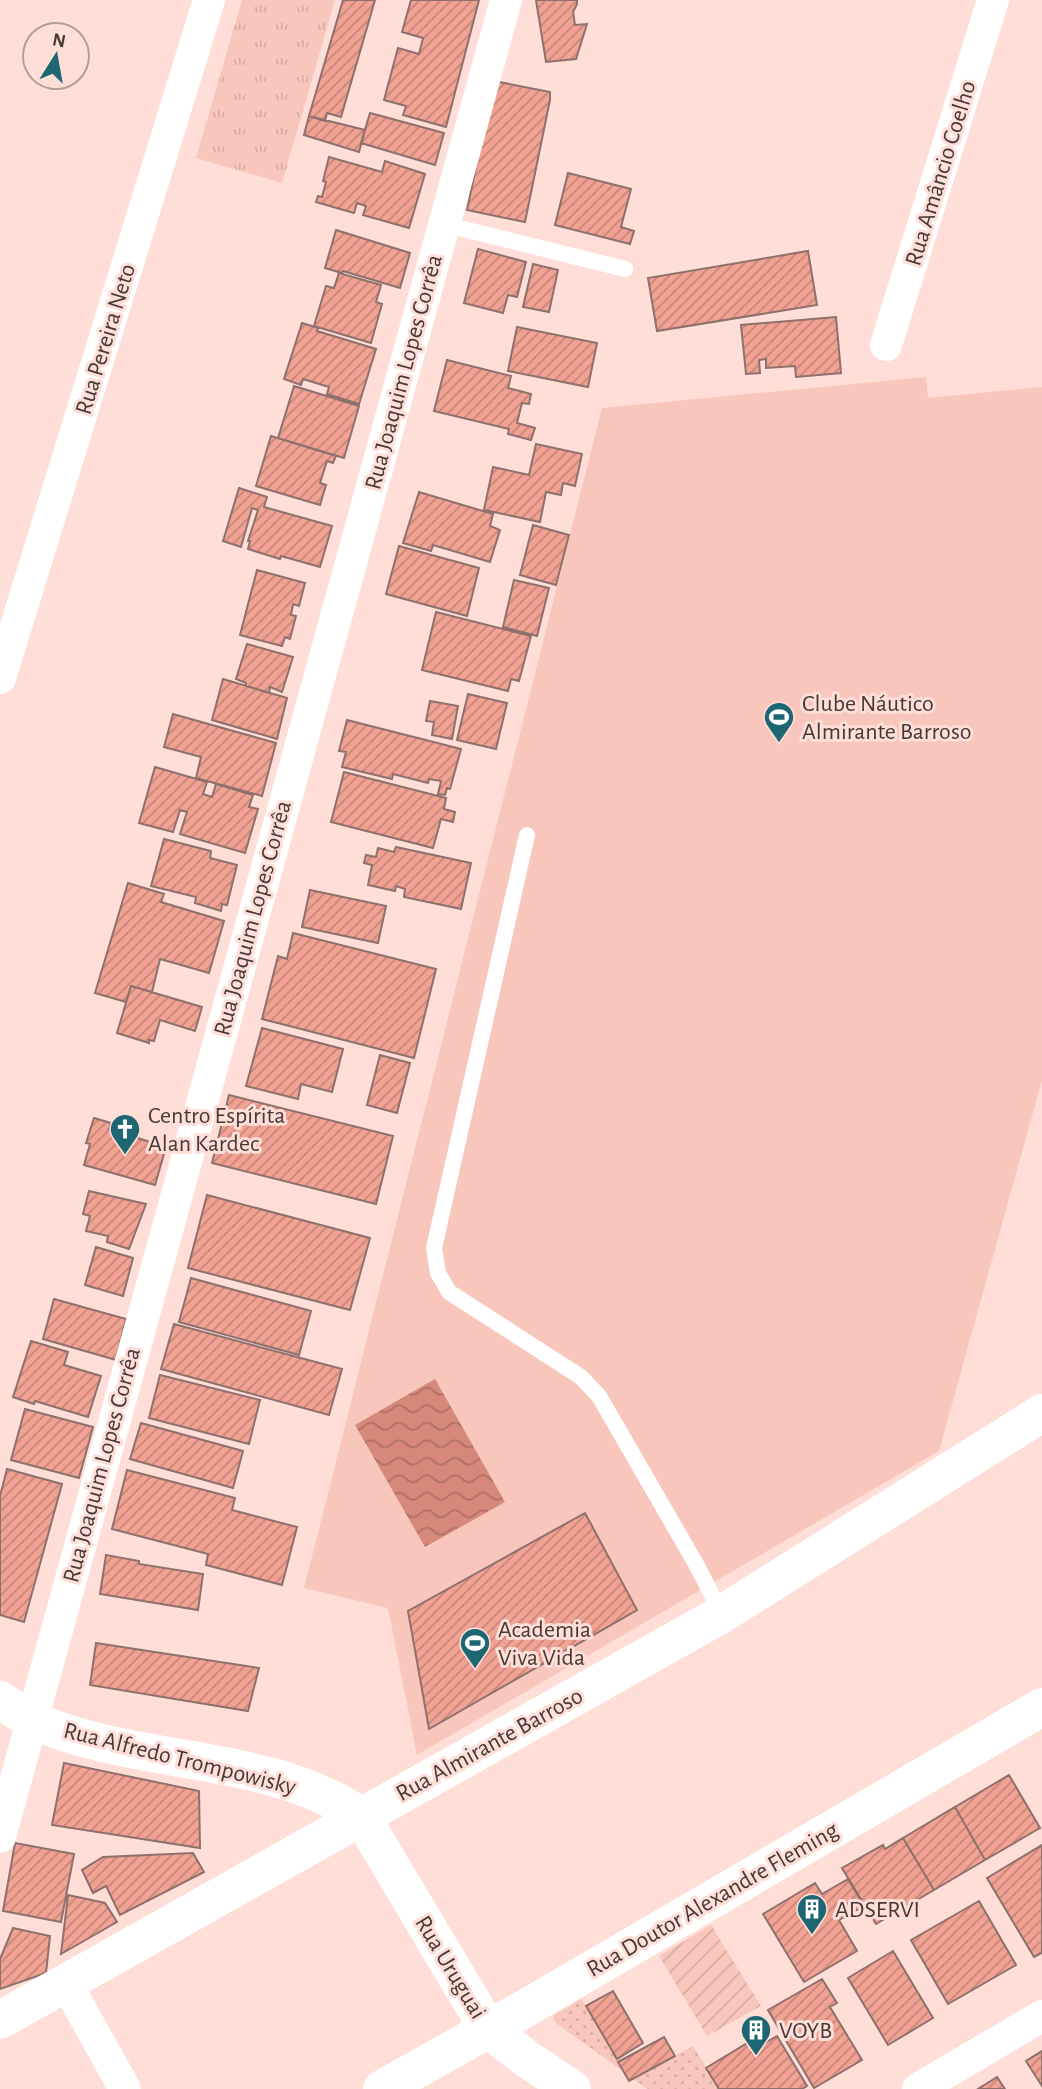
<svg xmlns="http://www.w3.org/2000/svg" width="1042" height="2089" font-family="'Alegreya Sans',sans-serif">
<style>
.grass{fill:url(#grass-dots)}
.park{fill:url(#park-tufts)}
.garden{fill:url(#garden-furrows)}
.pitch{fill:#f9c6bc}
.water{fill:url(#water-waves)}
.building{fill:url(#building-hatch);stroke:#8e716c;stroke-width:2}
.lines{fill:none;stroke-linecap:round;stroke-linejoin:round}
.lane{stroke:#fff;stroke-width:16}
.street{stroke:#fff;stroke-width:32}
.secondary{stroke:#fff;stroke-width:38}
.primary{stroke:#fff;stroke-width:38}
.labels{text-anchor:middle;stroke-width:6;stroke-linejoin:round;paint-order:stroke}
.street-label{font-size:24px;fill:#463937;stroke:#feded7}
.poi-label{font-size:24px;fill:#463937;stroke:#feded7;text-anchor:start}
</style>
<defs>
<pattern id="grass-dots" width="8" height="8" patternUnits="userSpaceOnUse" patternTransform="scale(1.75)"><rect width="8" height="8" fill="#f9c6bc"/><path d="M2 2h.1M6 6h.1" fill="none" stroke="#d7aba2" stroke-width="1.8" stroke-linecap="round"/></pattern>
<pattern id="park-tufts" width="24" height="20" patternUnits="userSpaceOnUse" patternTransform="scale(1.75)"><rect width="24" height="20" fill="#f9c6bc"/><path d="M3 7l-1-3M5 7V3M7 7l1-3M15 17l-1-3M17 17v-4M19 17l1-3" fill="none" stroke="#d7aba2"/></pattern>
<pattern id="garden-furrows" width="10" height="10" patternUnits="userSpaceOnUse" patternTransform="scale(1.75)"><rect width="10" height="10" fill="#f9c6bc"/><path d="M-1 1l2-2M0 10L10 0M9 11l2-2" fill="none" stroke="#d7aba2"/></pattern>
<pattern id="water-waves" width="16" height="10" patternUnits="userSpaceOnUse" patternTransform="scale(1.75)"><rect width="16" height="10" fill="#d6887a"/><path d="M0 5q4-4 8 0t8 0" fill="none" stroke="#af7065"/></pattern>
<pattern id="building-hatch" width="6" height="6" patternUnits="userSpaceOnUse" patternTransform="scale(1.75)"><rect width="6" height="6" fill="#f2a293"/><path d="M-1 1l2-2M0 6l6-6M5 7l2-2" fill="none" stroke="#c68579"/></pattern>
</defs>
<rect width="100%" height="100%" fill="#feded7"/>
<path class="grass" d="M 581,1999 L 586,2006 L 624,2072 L 556,2023 L 553,2019 L 555,2015 Z
M 693,2046 L 719,2089 L 648,2089 L 633,2079 Z"/>
<path class="park" d="M 242,0 L 335,0 L 282,183 L 196,158 Z"/>
<path class="garden" d="M 711,1925 L 761,2006 L 707,2036 L 659,1956 Z"/>
<path class="pitch" d="M 926,377 L 928,398 L 1042,387 L 1042,1080 L 939,1451 L 417,1755 L 388,1608 L 304,1588 L 602,408 Z"/>
<path class="water" d="M 435,1379 L 505,1502 L 425,1547 L 355,1425 Z"/>
<path class="building" d="M 343,0 L 375,0 L 341,117 L 327,113 L 325,121 L 309,116 Z
M 411,0 L 479,0 L 446,127 L 403,115 L 406,106 L 384,100 L 398,48 L 419,54 L 423,38 L 402,32 Z
M 536,0 L 577,0 L 577,4 L 573,12 L 575,25 L 587,24 L 576,59 L 546,62 Z
M 494,81 L 550,92 L 550,100 L 525,222 L 467,210 Z
M 370,113 L 444,133 L 435,165 L 361,143 Z
M 309,116 L 365,130 L 359,152 L 304,135 Z
M 329,157 L 382,172 L 385,161 L 425,174 L 409,228 L 363,215 L 366,206 L 357,203 L 354,213 L 316,202 L 318,196 L 322,197 L 326,182 L 323,181 Z
M 568,173 L 631,189 L 621,227 L 634,231 L 630,244 L 555,225 Z
M 336,230 L 410,253 L 400,288 L 343,271 L 342,273 L 325,268 Z
M 478,249 L 526,262 L 517,297 L 508,295 L 503,313 L 464,303 Z
M 808,251 L 817,305 L 657,331 L 648,278 Z
M 533,264 L 558,270 L 549,312 L 523,307 Z
M 339,273 L 381,285 L 376,302 L 382,304 L 371,343 L 314,326 L 326,286 L 334,288 Z
M 836,317 L 841,373 L 796,377 L 795,366 L 766,368 L 766,359 L 759,360 L 760,373 L 746,374 L 741,325 Z
M 302,323 L 318,328 L 317,331 L 376,349 L 359,404 L 327,394 L 329,387 L 303,379 L 301,385 L 284,379 Z
M 517,327 L 597,343 L 588,387 L 508,371 Z
M 447,360 L 511,376 L 508,388 L 531,394 L 529,404 L 522,403 L 517,423 L 535,428 L 531,440 L 508,434 L 509,429 L 434,411 Z
M 294,386 L 359,406 L 344,458 L 278,438 Z
M 271,436 L 336,456 L 333,463 L 327,461 L 320,483 L 326,485 L 320,505 L 256,486 Z
M 536,444 L 582,454 L 575,486 L 563,483 L 561,495 L 546,492 L 540,522 L 484,510 L 493,467 L 529,475 Z
M 239,488 L 267,497 L 264,507 L 332,526 L 320,567 L 281,556 L 280,559 L 248,549 L 250,541 L 248,541 L 258,510 L 252,508 L 241,547 L 223,541 Z
M 419,492 L 493,514 L 490,526 L 500,530 L 490,562 L 433,545 L 431,551 L 403,543 Z
M 533,525 L 569,535 L 556,585 L 520,575 Z
M 399,546 L 479,568 L 467,616 L 386,594 Z
M 257,570 L 305,583 L 299,606 L 293,604 L 291,615 L 296,616 L 290,639 L 285,637 L 282,646 L 240,635 Z
M 514,580 L 549,588 L 537,636 L 503,627 Z
M 436,612 L 531,636 L 519,681 L 511,679 L 508,691 L 422,670 Z
M 247,644 L 293,657 L 282,692 L 270,687 L 269,693 L 246,686 L 246,683 L 236,679 Z
M 223,679 L 287,698 L 277,739 L 212,720 Z
M 468,694 L 507,703 L 496,749 L 457,740 Z
M 430,701 L 458,706 L 452,739 L 432,735 L 434,722 L 426,721 Z
M 173,714 L 276,743 L 262,796 L 196,778 L 201,757 L 164,747 Z
M 347,720 L 461,749 L 450,789 L 447,788 L 445,795 L 438,794 L 441,781 L 429,779 L 428,783 L 393,774 L 392,779 L 342,767 L 346,752 L 339,751 Z
M 155,767 L 207,782 L 203,794 L 212,797 L 216,784 L 253,795 L 249,807 L 258,809 L 245,853 L 180,834 L 187,812 L 180,810 L 173,832 L 139,823 Z
M 344,772 L 446,798 L 444,809 L 455,812 L 453,822 L 441,819 L 433,848 L 331,822 Z
M 164,839 L 211,851 L 210,858 L 237,865 L 227,905 L 222,904 L 221,911 L 195,903 L 196,897 L 151,886 Z
M 396,847 L 471,863 L 461,909 L 404,897 L 405,889 L 396,886 L 395,891 L 368,885 L 372,865 L 364,863 L 366,855 L 376,857 L 378,848 L 394,852 Z
M 128,883 L 164,894 L 161,902 L 224,921 L 209,973 L 160,959 L 152,992 L 131,986 L 126,1002 L 95,993 Z
M 310,890 L 386,906 L 378,943 L 302,927 Z
M 293,933 L 436,969 L 414,1058 L 262,1019 L 278,956 L 287,959 Z
M 131,986 L 202,1007 L 195,1031 L 160,1020 L 154,1041 L 149,1040 L 149,1043 L 146,1042 L 117,1033 Z
M 262,1028 L 343,1049 L 332,1092 L 301,1084 L 298,1099 L 246,1086 Z
M 380,1055 L 410,1063 L 397,1113 L 367,1105 Z
M 229,1095 L 393,1136 L 376,1204 L 212,1163 Z
M 94,1118 L 111,1123 L 109,1129 L 166,1147 L 155,1185 L 84,1165 L 90,1144 L 86,1143 Z
M 89,1191 L 146,1204 L 129,1249 L 107,1242 L 108,1236 L 86,1231 L 90,1216 L 83,1214 Z
M 207,1195 L 370,1238 L 350,1310 L 188,1268 Z
M 96,1247 L 133,1258 L 123,1296 L 85,1285 Z
M 191,1278 L 311,1311 L 299,1355 L 179,1322 Z
M 54,1299 L 126,1319 L 116,1360 L 43,1339 Z
M 174,1324 L 342,1369 L 329,1415 L 161,1369 Z
M 31,1341 L 68,1352 L 64,1365 L 101,1376 L 88,1417 L 35,1401 L 34,1404 L 13,1397 Z
M 160,1375 L 260,1400 L 249,1444 L 149,1418 Z
M 25,1409 L 93,1427 L 79,1478 L 11,1460 Z
M 141,1423 L 243,1451 L 233,1488 L 130,1459 Z
M 7,1469 L 62,1484 L 24,1622 L 0,1615 L 0,1496 Z
M 127,1470 L 235,1498 L 232,1510 L 297,1527 L 282,1585 L 206,1565 L 208,1554 L 112,1529 Z
M 585,1513 L 637,1610 L 429,1729 L 408,1611 Z
M 106,1555 L 139,1561 L 139,1564 L 203,1574 L 198,1610 L 100,1594 Z
M 96,1643 L 259,1668 L 248,1711 L 90,1685 Z
M 64,1763 L 199,1791 L 200,1848 L 52,1825 Z
M 1009,1775 L 1040,1828 L 985,1860 L 955,1807 Z
M 955,1807 L 985,1860 L 934,1890 L 903,1838 Z
M 903,1838 L 934,1890 L 876,1924 L 842,1868 L 883,1845 L 885,1849 Z
M 15,1843 L 74,1854 L 61,1922 L 3,1911 Z
M 1042,1845 L 1042,1953 L 1034,1957 L 987,1878 Z
M 193,1853 L 204,1872 L 120,1915 L 106,1886 L 93,1893 L 82,1870 L 103,1857 Z
M 848,1879 L 864,1906 L 839,1920 L 857,1951 L 804,1982 L 763,1914 L 815,1883 L 822,1894 Z
M 68,1895 L 105,1903 L 117,1922 L 61,1954 Z
M 979,1901 L 1016,1965 L 948,2004 L 911,1940 Z
M 13,1928 L 50,1936 L 46,1973 L 0,1989 L 0,1959 Z
M 893,1951 L 933,2018 L 888,2045 L 848,1978 Z
M 822,1979 L 837,2003 L 830,2007 L 862,2060 L 814,2088 L 768,2010 Z
M 613,1991 L 643,2043 L 617,2059 L 586,2006 Z
M 777,2036 L 807,2086 L 802,2089 L 719,2089 L 706,2068 L 754,2039 L 758,2047 Z
M 664,2037 L 675,2056 L 629,2081 L 618,2062 Z
M 1042,2051 L 1042,2086 L 1026,2061 Z
M 997,2077 L 1005,2089 L 978,2089 Z"/>
<g class="lines">
<path class="lane" d="M 443,224 L 625,269
M 527,835 L 434,1248 L 438,1273 L 449,1292 L 581,1377 L 599,1396 L 696,1564 L 722,1614"/>
<path class="street" d="M 886,345 L 993,0
M 0,678 L 209,0
M 0,1837 L 506,0
M 66,1983 L 125,2089
M 918,2089 L 1042,2016"/>
<path class="secondary" d="M 0,2020 L 722,1614 L 1042,1413
M 382,2089 L 526,2008 L 1042,1707"/>
<path class="primary" d="M 0,1700 C 11,1707 21,1714 32,1720 C 137,1767 263,1751 361,1816 L 488,2029 L 527,2059 L 572,2089"/>
</g>
<defs>
<g id="stadium-pin" transform="scale(1.575)"><path d="M0 17L-7.5 6A9.5 9.5 0 1 1 7.5 6Z" fill="#1d6672" stroke="#feded7"/><path d="M0-5a6.5 5 0 1 0 0 10a6.5 5 0 1 0 0-10ZM-3.5-1.8h7v3.6h-7Z" fill="#fff"/></g>
<g id="church-pin" transform="scale(1.575)"><path d="M0 17L-7.5 6A9.5 9.5 0 1 1 7.5 6Z" fill="#1d6672" stroke="#feded7"/><path d="M-1.2-6h2.4v3.5h3.3v2.4h-3.3V6h-2.4V-.1h-3.3v-2.4h3.3Z" fill="#fff"/></g>
<g id="building-pin" transform="scale(1.575)"><path d="M0 17L-7.5 6A9.5 9.5 0 1 1 7.5 6Z" fill="#1d6672" stroke="#feded7"/><path d="M-4-6H4V6H1V3H-1V6H-4ZM-2.5-4.3h1.7v1.8h-1.7ZM.8-4.3h1.7v1.8H.8ZM-2.5-1h1.7V.8h-1.7ZM.8-1h1.7V.8H.8Z" fill="#fff"/></g>
</defs>
<g fill-rule="evenodd">
<use href="#stadium-pin" x="779" y="717"/>
<use href="#church-pin" x="125" y="1129"/>
<use href="#stadium-pin" x="475" y="1643"/>
<use href="#building-pin" x="812" y="1909"/>
<use href="#building-pin" x="756" y="2030"/>
</g>
<g class="labels">
<g class="street-label">
<text transform="translate(940 173) rotate(-73)" y="8">Rua Amâncio Coelho</text>
<text transform="translate(105 339) rotate(-73)" y="8">Rua Pereira Neto</text>
<text transform="translate(403 372) rotate(-75)" y="8">Rua Joaquim Lopes Corrêa</text>
<text transform="translate(252 918) rotate(-75)" y="8">Rua Joaquim Lopes Corrêa</text>
<text transform="translate(101 1465) rotate(-75)" y="8">Rua Joaquim Lopes Corrêa</text>
<text transform="translate(489 1744) rotate(-29)" y="8">Rua Almirante Barroso</text>
<text transform="translate(180 1758) rotate(14)" y="8">Rua Alfredo Trompowisky</text>
<text transform="translate(712 1899) rotate(-30)" y="8">Rua Doutor Alexandre Fleming</text>
<text transform="translate(451 1967) rotate(59)" y="8">Rua Uruguai</text>
</g>
<g class="poi-label">
<text x="802" y="711">Clube Náutico<tspan x="802" dy="28">Almirante Barroso</tspan></text>
<text x="148" y="1123">Centro Espírita<tspan x="148" dy="28">Alan Kardec</tspan></text>
<text x="498" y="1637">Academia<tspan x="498" dy="28">Viva Vida</tspan></text>
<text x="835" y="1917">ADSERVI</text>
<text x="779" y="2038">VOYB</text>
</g>
</g>
<g transform="translate(56 56) rotate(11)"><circle r="33" fill="#feded7" stroke="#b49c97" stroke-width="2"/>
<path d="M0-5L12 26L0 18L-12 26Z" fill="#1d6672"/>
<text y="-10" font-size="19" font-weight="bold" text-anchor="middle" fill="#463937">N</text>
</g>
</svg>
